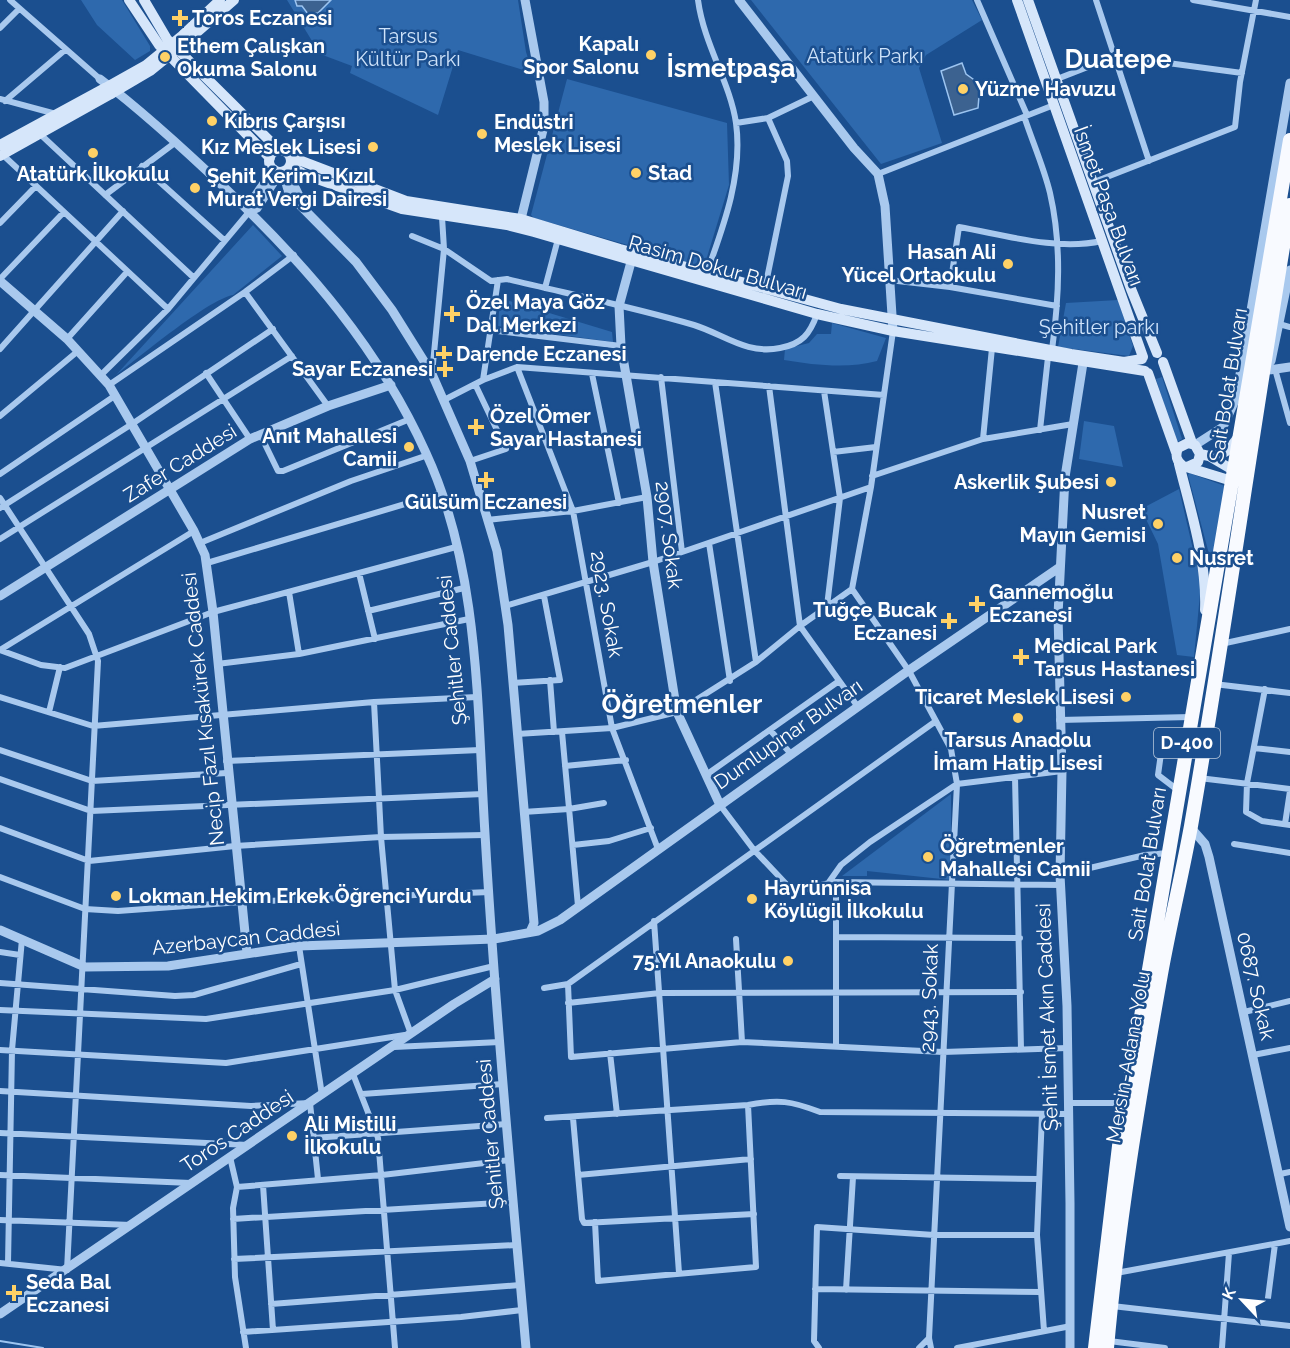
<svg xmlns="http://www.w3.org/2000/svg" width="1290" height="1348" font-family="Raleway,sans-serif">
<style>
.green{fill:#2e69ad}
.water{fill:#3c6290;stroke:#9cc4f0;stroke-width:1.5}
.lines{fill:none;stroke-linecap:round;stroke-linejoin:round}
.stream{stroke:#9cc4f0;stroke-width:2}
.minor{stroke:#a9c9ee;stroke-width:6}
.tertiary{stroke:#a9c9ee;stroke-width:9}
.secondary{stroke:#d6e6fa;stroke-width:10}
.trunk{stroke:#f8faff;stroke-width:14}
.secondary-bridge{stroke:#d6e6fa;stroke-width:10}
.poi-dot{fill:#ffd166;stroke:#1b4f8f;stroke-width:2}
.labels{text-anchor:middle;stroke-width:5;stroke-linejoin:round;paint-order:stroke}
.shield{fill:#1b4f8f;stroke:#bbcadd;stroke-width:1.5}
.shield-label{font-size:18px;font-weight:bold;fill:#fff}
.poi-label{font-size:20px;font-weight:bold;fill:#fff;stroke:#1b4f8f;text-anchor:start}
.park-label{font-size:20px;fill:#cfe3fa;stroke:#1b4f8f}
.street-label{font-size:20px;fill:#fff;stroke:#1b4f8f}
.district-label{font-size:26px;font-weight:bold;fill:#fff;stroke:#1b4f8f}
</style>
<rect width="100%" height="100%" fill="#1b4f8f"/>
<path class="green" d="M 81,0 L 122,0 L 150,46 L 150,51 L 135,60 L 97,25 Z
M 287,0 L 518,0 L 526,52 L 533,73 L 458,50 L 438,115 L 350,73 L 352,66 L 320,54 Z
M 751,0 L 972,0 L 982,20 L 926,55 L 919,68 L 942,143 L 881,164 Z
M 567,79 L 727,123 L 729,185 L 704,267 L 534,218 L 531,215 Z
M 253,225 L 282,256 L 233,295 C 207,300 140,357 116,375 Z
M 500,298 L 612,332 L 613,342 L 498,326 Z
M 1118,300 L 1133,346 L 1129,356 L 1058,347 L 1066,303 Z
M 832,323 L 886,338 L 877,361 C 848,369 814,365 784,360 L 785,349 L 809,343 L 817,334 L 831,334 Z
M 1162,377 L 1182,439 L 1176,443 L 1156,379 Z
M 1084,421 L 1114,426 L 1123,467 L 1079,459 Z
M 1189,473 L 1225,486 L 1213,569 L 1188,475 Z
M 1179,489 L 1201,584 L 1194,657 L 1177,655 L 1158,544 L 1141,509 Z
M 951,794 L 951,880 L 867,871 L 867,876 L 842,876 Z"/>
<path class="water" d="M 295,0 L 331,0 L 318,13 L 308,14 L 302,6 L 297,6 Z
M 962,63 L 966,74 L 980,84 L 978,108 L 954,115 L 941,71 Z"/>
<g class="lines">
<path class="stream" d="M 0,1341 L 43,1348"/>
<path class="minor" d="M 10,0 L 100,79
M 698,0 C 704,45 730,82 736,123 C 743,174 724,225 707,272
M 977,0 L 1027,115
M 1096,0 L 1149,161
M 1193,0 L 1290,17
M 0,28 L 19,9
M 716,67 C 741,70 770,79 793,70
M 1057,79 L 1116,56 L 1242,73
M 0,99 L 56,114
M 5,101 L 65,50
M 1025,119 C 1033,143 1044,168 1050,193 C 1062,245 1059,298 1052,350
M 736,123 L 768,118 L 814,96
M 40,134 L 193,277
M 3,155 L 168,309
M 142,166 L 224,240
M 878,174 L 1054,105
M 1094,182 L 1235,127 L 1240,82 L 1256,0
M 105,195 L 176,142
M 0,223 L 35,187
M 412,236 L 444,249 L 491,281 L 507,279 C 569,294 633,307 694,325 C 723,334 747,355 780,348 C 802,344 810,334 817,314
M 0,279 L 63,213
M 889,280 L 950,287 L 1057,306
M 950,287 L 959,227 C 1005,235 1056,251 1102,241
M 545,288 L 558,239
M 765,288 L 788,176 L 787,161 L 768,118
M 245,292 L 328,406
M 1279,324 L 1290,327
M 489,330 L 621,346
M 893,331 L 871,487 L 852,589 L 909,671 L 951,749 L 957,784 L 929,1338 L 931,1348
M 67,339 L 127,272
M 0,349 L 123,211
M 517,367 L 573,511 L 612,728 L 658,849
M 1275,369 L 1290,423
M 206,373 L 250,439
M 432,374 L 444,249 L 442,217
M 592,374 L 619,503
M 101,375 L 168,309 L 249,212
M 661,377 L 682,552
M 483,380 L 498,280
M 715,382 L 756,662
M 109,385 L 245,292 L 294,255
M 769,386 L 800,626 L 858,707
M 824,391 L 840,498 L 827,606
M 444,400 L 483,380 L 517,367 L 884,395
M 0,416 L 78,351
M 1040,430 L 1048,357
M 260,434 L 278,471 L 283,471 L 410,419
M 983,439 L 992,348
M 833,452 L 876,447
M 470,461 L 506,449 L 475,384
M 0,474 L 116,395
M 872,476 L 983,439 L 1073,424
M 0,498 L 89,634 L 98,661 L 67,1270 L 0,1263
M 0,508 L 132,424 L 273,329
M 487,520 L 573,511 L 647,497
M 0,539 L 292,356
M 200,543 L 351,481 L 428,455
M 709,543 L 730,681
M 207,563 L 442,493
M 359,573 L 375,639
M 289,592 L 299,654
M 505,606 L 653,562 L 871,487
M 368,611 L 464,588
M 1221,644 L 1290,629
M 0,650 L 41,665 L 65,668 L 213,612 L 456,547
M 0,650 L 194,531
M 217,664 L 299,654 L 469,619
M 550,680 L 554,732
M 512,683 L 560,680 L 544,596
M 1214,684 L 1290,693
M 1265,689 L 1247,783 L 1246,812 L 1262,821 L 1290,825
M 0,697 L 93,726 L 374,702 L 477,697
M 49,712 L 60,667
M 1059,720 L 1191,717
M 936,721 L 568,984 L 571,1057 L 742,1042 L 943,1052 L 1067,1048
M 770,730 L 791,754
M 562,732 L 578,906
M 517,734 L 612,728 L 677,712 L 756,662 L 800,626 L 852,589
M 1254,748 L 1290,752
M 0,750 L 92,781 L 227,773
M 226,761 L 480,750
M 565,766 L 626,760
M 706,775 L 839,681
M 1015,777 L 1021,1049
M 1199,778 L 1290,789
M 0,779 L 91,811 L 483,794
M 1179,791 L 1158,775 L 1163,739 L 1189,728
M 720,805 L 754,850 L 789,887 C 806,894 819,883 836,882 L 1061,885
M 523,812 L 569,809 L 604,803
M 1285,824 L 1290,791
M 0,828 L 89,861 L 235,846 L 381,837 L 485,835
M 1234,844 L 1290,853
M 573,845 L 609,841 L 651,828
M 1060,875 L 1145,855 L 1168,853
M 0,877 L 85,909 L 118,911 L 241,902 L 490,892
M 829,882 L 841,865 L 870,842 L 957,784 L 1062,771
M 654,921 L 679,1273
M 836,937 L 1020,938
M 736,939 L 742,1042
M 299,946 L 322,1095
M 0,952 L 20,955
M 0,983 L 175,996 L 194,995 L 301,964
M 544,988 L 568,984
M 568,1003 L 660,993 L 1021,992
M 0,1010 L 206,1019 L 395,990 L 494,966
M 1244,1012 L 1290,1001
M 836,1046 L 836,882
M 394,1047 L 500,1042
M 0,1050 L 226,1063 L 411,1034 L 395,990 L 381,837 L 374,702
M 610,1053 L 617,1114
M 1253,1055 L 1290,1048
M 353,1074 L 378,1138 L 395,1348
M 0,1091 L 251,1106 L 310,1103 L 318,1179
M 362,1094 L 503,1084
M 1068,1103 L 1127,1103
M 1042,1114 L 1037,1235 L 1044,1331
M 547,1118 L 748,1105 C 779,1099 791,1101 820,1112 L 1068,1114
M 573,1118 L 582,1219 L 584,1223 L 754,1214
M 0,1133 L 248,1145
M 313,1138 L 507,1124
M 230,1157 L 237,1187 L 233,1208 L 235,1277 L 246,1348
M 1280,1174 L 1290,1172
M 0,1175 L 191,1183
M 578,1175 L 751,1159
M 840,1176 L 1039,1179
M 263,1185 L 273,1330
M 237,1187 L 382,1175 L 510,1160
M 233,1219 L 513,1202
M 0,1220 L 131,1225
M 595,1222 L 598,1281 L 756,1267 L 748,1105
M 234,1259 L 517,1245
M 8,1263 L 12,1050 L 22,939
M 1116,1273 L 1290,1241
M 815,1289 L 1041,1292
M 846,1290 L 853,1177
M 1268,1298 L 1275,1244
M 271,1304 L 520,1285
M 1112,1306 L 1290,1326
M 243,1332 L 461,1317 L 522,1310
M 1109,1341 L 1165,1348
M 819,1348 L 814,1341 L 817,1227 L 934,1235 L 1037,1235
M 919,1348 L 929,1338
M 957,1348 L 1071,1326
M 1222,1348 L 1229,1253"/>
<path class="tertiary" d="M 739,0 L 854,148 L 878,174 L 885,206 L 893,331
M 100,79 C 145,113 186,151 227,190 C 309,268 379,349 426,453 C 480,570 477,708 485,834 C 495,1006 511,1177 526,1348
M 283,171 L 289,194 L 356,262 L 392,310 L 432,374 L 470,461 L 497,551 L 508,625 L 534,923 L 530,932
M 288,173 L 303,204
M 249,212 L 257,208 L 280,172
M 249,212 L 251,202 L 274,169
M 521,219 L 544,126 L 544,102 L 525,0
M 631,262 L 619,306 L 621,346 L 647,497 L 653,562 L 674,694 L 677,712 L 720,805
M 0,281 L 67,339 L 109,385 L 194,531 L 205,555 L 213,612 L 247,953
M 1271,361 L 1290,270
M 1269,370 L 1290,367
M 1195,445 L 1223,427 L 1236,398 L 1290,83
M 0,596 L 250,439 L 328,406 L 391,385
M 1191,828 L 1205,844 L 1209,857 L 1290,1227
M 0,930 L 85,967 L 168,966 L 299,946 L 494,939 L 538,931 L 560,920 L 905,673 L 1060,567
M 0,1314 L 454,1004 L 495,979
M 1070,1348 L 1070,1203 L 1067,1006 L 1060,875 L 1062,771 L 1058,615 L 1065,477 L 1083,363"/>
<path class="secondary" d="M 129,0 L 159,45 L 270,158
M 144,0 L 167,39 L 279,150
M 1017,0 L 1143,357
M 1028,0 L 1131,289 L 1157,353
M 184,34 L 220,0
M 187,41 L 234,0
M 0,145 L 105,88
M269 161a11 11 0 1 1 22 0a11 11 0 1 1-22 0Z
M 0,156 L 111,94
M 291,157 L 406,201 L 521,219 L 620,249 L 841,309 L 1071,354 L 1124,362 L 1142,359
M 290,166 L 306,175 L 402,209 L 507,225 L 534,232 L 817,314 L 893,331 L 1145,371
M 1163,362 L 1192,443
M 1148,373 L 1176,452
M 1200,454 L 1209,456 L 1238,473
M 1210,456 C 1226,456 1230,448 1239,436
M 1179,464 C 1191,512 1207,561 1205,610
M 1187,467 L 1198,462 L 1200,454 L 1195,445 L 1188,443 L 1178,448 C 1175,456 1176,461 1183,466 L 1232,481 L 1237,481"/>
<path class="trunk" d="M 1095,1348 L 1119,1146 L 1290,140
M 1107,1348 C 1118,1223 1139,1098 1161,974 C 1170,924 1182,875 1191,826 C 1227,619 1255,412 1290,205"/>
<path class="secondary-bridge" d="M 105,88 L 146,65 L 184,34
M 111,94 L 150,71 L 187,41"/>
</g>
<g class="poi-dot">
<path d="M177 9h6v6h6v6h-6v6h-6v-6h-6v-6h6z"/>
<circle cx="651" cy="55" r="6"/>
<circle cx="165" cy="57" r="6"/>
<circle cx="963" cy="89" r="6"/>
<circle cx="212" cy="121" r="6"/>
<circle cx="482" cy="134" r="6"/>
<circle cx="373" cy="147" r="6"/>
<circle cx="93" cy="153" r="6"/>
<circle cx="636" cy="173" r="6"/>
<circle cx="195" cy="188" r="6"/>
<circle cx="1008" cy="264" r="6"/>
<path d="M449 305h6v6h6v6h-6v6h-6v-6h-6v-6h6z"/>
<path d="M441 345h6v6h6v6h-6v6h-6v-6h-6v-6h6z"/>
<path d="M442 360h6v6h6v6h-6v6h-6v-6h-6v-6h6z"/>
<path d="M473 418h6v6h6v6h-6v6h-6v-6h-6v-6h6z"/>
<circle cx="409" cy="447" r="6"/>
<path d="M483 471h6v6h6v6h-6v6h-6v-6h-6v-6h6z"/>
<circle cx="1111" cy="482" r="6"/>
<circle cx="1158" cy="524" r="6"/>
<circle cx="1177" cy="558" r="6"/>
<path d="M974 595h6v6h6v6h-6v6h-6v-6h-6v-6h6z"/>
<path d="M946 612h6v6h6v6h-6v6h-6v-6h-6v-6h6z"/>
<path d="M1018 648h6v6h6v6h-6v6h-6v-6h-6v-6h6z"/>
<circle cx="1126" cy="697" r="6"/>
<circle cx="1018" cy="718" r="6"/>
<circle cx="928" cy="857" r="6"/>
<circle cx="116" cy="896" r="6"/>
<circle cx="752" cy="899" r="6"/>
<circle cx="788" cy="961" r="6"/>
<circle cx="292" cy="1136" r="6"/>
<path d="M11 1284h6v6h6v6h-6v6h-6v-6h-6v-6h6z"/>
</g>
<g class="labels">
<rect class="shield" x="1154" y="728" width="66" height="30" rx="4.5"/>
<g class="shield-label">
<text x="1187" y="749">D-400</text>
</g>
<g class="poi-label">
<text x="192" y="25">Toros Eczanesi</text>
<text x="639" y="51" text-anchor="end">Kapalı<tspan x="639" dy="23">Spor Salonu</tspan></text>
<text x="177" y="53">Ethem Çalışkan<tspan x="177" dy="23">Okuma Salonu</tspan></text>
<text x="975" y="96">Yüzme Havuzu</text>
<text x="224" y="128">Kıbrıs Çarşısı</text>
<text x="494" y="129">Endüstri<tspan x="494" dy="23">Meslek Lisesi</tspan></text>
<text x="361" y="154" text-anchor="end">Kız Meslek Lisesi</text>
<text x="648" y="180">Stad</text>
<text x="93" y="181" text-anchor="middle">Atatürk İlkokulu</text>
<text x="207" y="183">Şehit Kerim - Kızıl<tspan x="207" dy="23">Murat Vergi Dairesi</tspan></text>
<text x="996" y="259" text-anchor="end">Hasan Ali<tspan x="996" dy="23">Yücel Ortaokulu</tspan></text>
<text x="466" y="309">Özel Maya Göz<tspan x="466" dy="23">Dal Merkezi</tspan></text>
<text x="456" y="361">Darende Eczanesi</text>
<text x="433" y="376" text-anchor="end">Sayar Eczanesi</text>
<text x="490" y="423">Özel Ömer<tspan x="490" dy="23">Sayar Hastanesi</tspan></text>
<text x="397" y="443" text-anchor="end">Anıt Mahallesi<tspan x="397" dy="23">Camii</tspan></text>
<text x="1099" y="489" text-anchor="end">Askerlik Şubesi</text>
<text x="486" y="509" text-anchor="middle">Gülsüm Eczanesi</text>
<text x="1146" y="519" text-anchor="end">Nusret<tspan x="1146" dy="23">Mayın Gemisi</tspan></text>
<text x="1189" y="565">Nusret</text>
<text x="989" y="599">Gannemoğlu<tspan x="989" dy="23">Eczanesi</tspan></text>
<text x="937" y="617" text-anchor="end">Tuğçe Bucak<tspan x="937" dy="23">Eczanesi</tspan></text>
<text x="1034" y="653">Medical Park<tspan x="1034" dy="23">Tarsus Hastanesi</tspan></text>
<text x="1114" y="704" text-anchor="end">Ticaret Meslek Lisesi</text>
<text x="1018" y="747" text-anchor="middle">Tarsus Anadolu<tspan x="1018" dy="23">İmam Hatip Lisesi</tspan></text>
<text x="940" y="853">Öğretmenler<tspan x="940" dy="23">Mahallesi Camii</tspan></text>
<text x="764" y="895">Hayrünnisa<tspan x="764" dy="23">Köylügil İlkokulu</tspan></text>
<text x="128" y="903">Lokman Hekim Erkek Öğrenci Yurdu</text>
<text x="776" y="968" text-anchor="end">75.Yıl Anaokulu</text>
<text x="304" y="1131">Ali Mistilli<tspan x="304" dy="23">İlkokulu</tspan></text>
<text x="26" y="1289">Seda Bal<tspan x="26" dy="23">Eczanesi</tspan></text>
</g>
<g class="park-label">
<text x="408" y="43">Tarsus<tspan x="408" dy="23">Kültür Parkı</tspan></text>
<text x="865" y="63">Atatürk Parkı</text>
<text x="1099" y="334">Şehitler parkı</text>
</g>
<g class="street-label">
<text transform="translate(1109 206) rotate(70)" y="7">İsmet Paşa Bulvarı</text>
<text transform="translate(718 267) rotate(16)" y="7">Rasim Dokur Bulvarı</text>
<text transform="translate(1228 385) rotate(-81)" y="7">Sait Bolat Bulvarı</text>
<text transform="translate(180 463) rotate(-32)" y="7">Zafer Caddesi</text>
<text transform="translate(669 535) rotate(83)" y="7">2907. Sokak</text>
<text transform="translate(607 604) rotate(80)" y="7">2923. Sokak</text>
<text transform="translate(452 650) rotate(-96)" y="7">Şehitler Caddesi</text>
<text transform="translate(203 709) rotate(-96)" y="7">Necip Fazıl Kısakürek Caddesi</text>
<text transform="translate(788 734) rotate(-35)" y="7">Dumlupınar Bulvarı</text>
<text transform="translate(1147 864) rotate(-81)" y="7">Sait Bolat Bulvarı</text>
<text transform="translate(246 938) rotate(-6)" y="7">Azerbaycan Caddesi</text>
<text transform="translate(1256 986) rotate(77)" y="7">0687. Sokak</text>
<text transform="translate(929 998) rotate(-88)" y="7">2943. Sokak</text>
<text transform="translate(1047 1017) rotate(-92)" y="7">Şehit İsmet Akın Caddesi</text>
<text transform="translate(1128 1057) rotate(-80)" y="7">Mersin-Adana Yolu</text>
<text transform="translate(237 1131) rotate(-34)" y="7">Toros Caddesi</text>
<text transform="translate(490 1134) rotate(-95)" y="7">Şehitler Caddesi</text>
</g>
<g class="district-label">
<text x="1118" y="68">Duatepe</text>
<text x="731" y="77">İsmetpaşa</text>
<text x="682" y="713">Öğretmenler</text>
</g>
</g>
<g transform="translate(1242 1300) rotate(296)" stroke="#1b4f8f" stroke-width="4.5" paint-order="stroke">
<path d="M0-4.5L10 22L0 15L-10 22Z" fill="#ffffff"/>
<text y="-9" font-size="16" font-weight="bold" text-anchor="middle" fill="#ffffff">K</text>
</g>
</svg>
